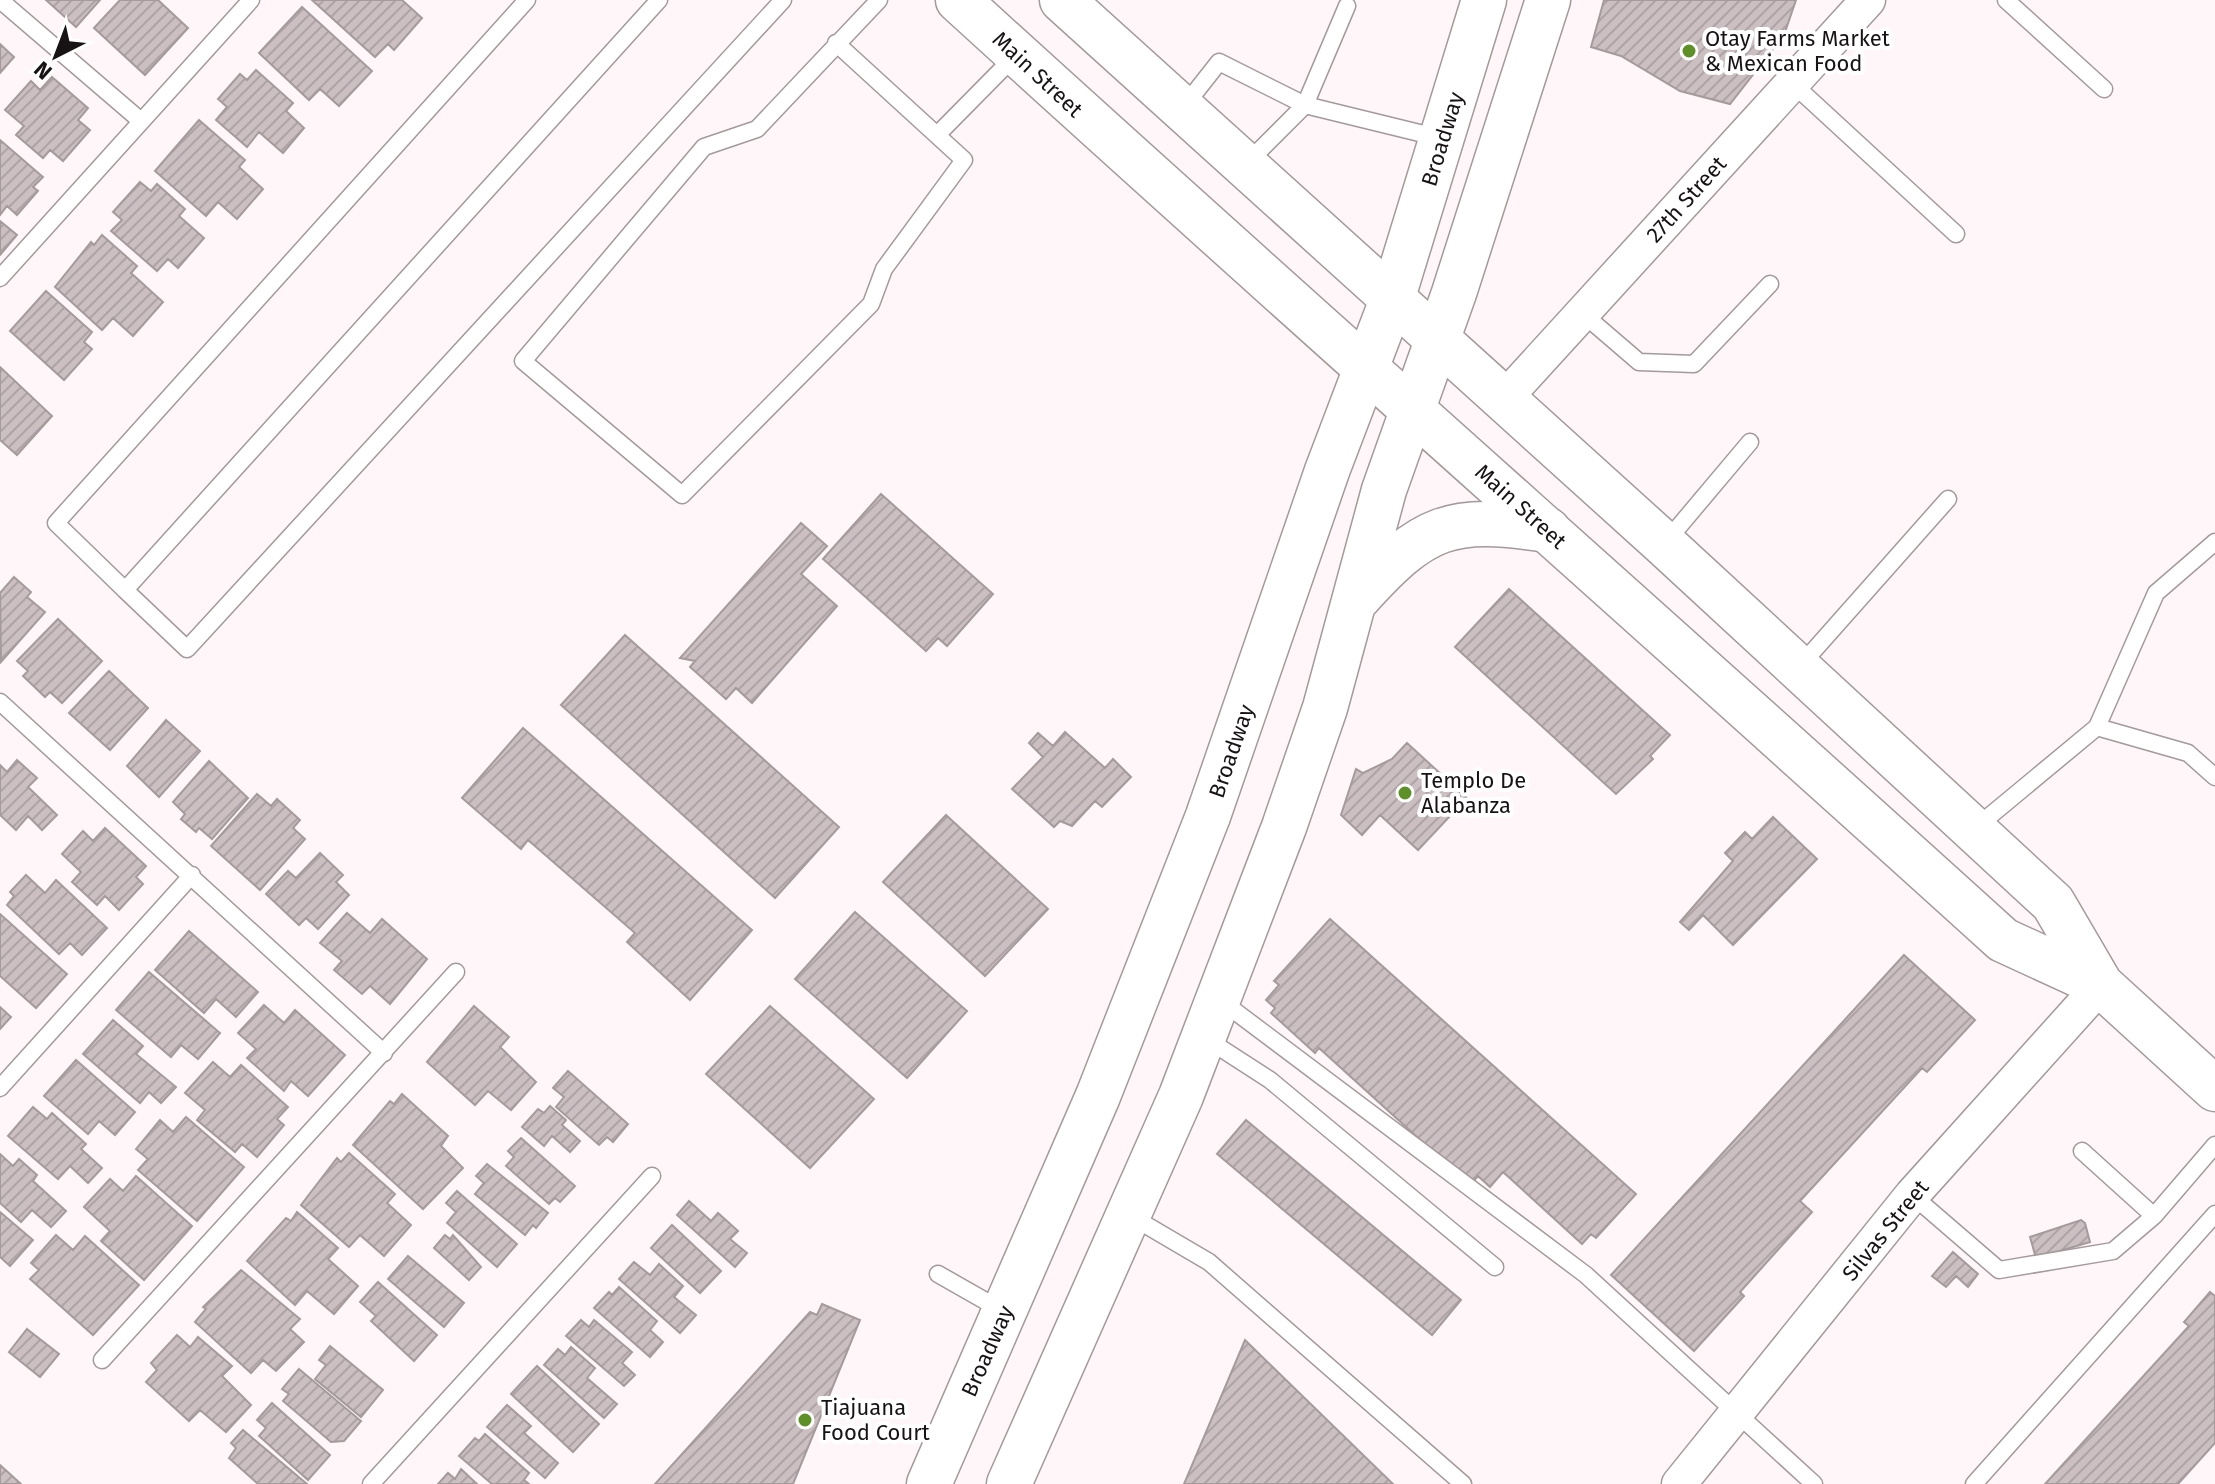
<svg xmlns="http://www.w3.org/2000/svg" width="2215" height="1484" font-family="'Fira Sans',sans-serif">
<style>
.building{fill:url(#building-hatch);stroke:#a59a9c;stroke-width:2}
.lines{fill:none;stroke-linecap:round;stroke-linejoin:round}
.service-casing{stroke:#a4999b;stroke-width:19}
.minor-casing{stroke:#a4999b;stroke-width:37}
.secondary-casing{stroke:#a4999b;stroke-width:47}
.primary-casing{stroke:#a4999b;stroke-width:47}
.service{stroke:#fff;stroke-width:16}
.minor{stroke:#fff;stroke-width:34}
.secondary{stroke:#fff;stroke-width:44}
.primary{stroke:#fff;stroke-width:44}
.poi-dot{fill:#5e9028;stroke:#fff;stroke-width:3}
.labels{text-anchor:middle;stroke-width:8;stroke-linejoin:round;paint-order:stroke}
.poi-label{font-size:22px;fill:#171314;stroke:#fff;text-anchor:start}
.street-label{font-size:22px;fill:#171314;stroke:#fff}
</style>
<defs>
<pattern id="building-hatch" width="6" height="6" patternUnits="userSpaceOnUse" patternTransform="scale(2)"><rect width="6" height="6" fill="#cbbfc2"/><path d="M-1 1l2-2M0 6l6-6M5 7l2-2" fill="none" stroke="#aea3a6"/></pattern>
</defs>
<rect width="100%" height="100%" fill="#fef6f8"/>
<path class="building" d="M 46,0 L 100,0 L 76,27 Z
M 120,0 L 158,0 L 188,28 L 145,75 L 94,28 Z
M 312,0 L 402,0 L 422,18 L 394,50 L 388,44 L 375,57 Z
M 1604,0 L 1796,0 L 1784,35 L 1730,104 L 1680,91 L 1621,56 L 1591,47 Z
M 302,7 L 372,71 L 339,106 L 320,89 L 309,100 L 259,53 Z
M 0,44 L 14,57 L 0,73 Z
M 256,70 L 293,103 L 286,111 L 304,128 L 283,153 L 259,132 L 247,147 L 216,120 L 227,107 L 218,99 L 240,74 L 247,80 Z
M 52,77 L 88,108 L 78,120 L 90,130 L 63,161 L 50,150 L 43,158 L 16,135 L 24,126 L 5,110 L 31,81 L 40,90 Z
M 199,120 L 245,160 L 239,167 L 263,189 L 237,219 L 218,202 L 206,216 L 155,171 Z
M 0,140 L 43,177 L 33,187 L 38,191 L 17,215 L 7,206 L 0,215 Z
M 140,182 L 151,191 L 157,184 L 185,209 L 179,216 L 204,238 L 178,268 L 168,259 L 157,271 L 111,231 L 122,220 L 113,212 Z
M 0,221 L 17,235 L 0,255 Z
M 102,235 L 137,266 L 131,273 L 163,302 L 133,336 L 113,318 L 102,330 L 55,287 L 91,242 L 94,245 Z
M 46,291 L 92,332 L 84,342 L 92,349 L 64,380 L 10,331 Z
M 0,367 L 52,416 L 17,455 L 0,440 Z
M 881,494 L 993,594 L 947,646 L 938,638 L 926,651 L 823,559 Z
M 801,523 L 827,546 L 801,574 L 837,606 L 752,703 L 736,688 L 726,699 L 690,667 L 695,661 L 680,658 Z
M 14,577 L 31,592 L 27,597 L 45,612 L 1,662 L 0,593 Z
M 1509,589 L 1670,735 L 1650,756 L 1653,759 L 1616,794 L 1455,647 Z
M 58,619 L 102,661 L 62,703 L 50,692 L 45,697 L 23,676 L 28,671 L 17,661 Z
M 625,635 L 839,827 L 775,898 L 561,705 Z
M 109,671 L 148,708 L 110,750 L 69,713 Z
M 166,720 L 200,751 L 159,797 L 127,766 Z
M 523,728 L 752,930 L 690,1000 L 627,942 L 635,933 L 528,840 L 521,849 L 462,798 Z
M 1065,732 L 1105,768 L 1113,759 L 1131,777 L 1102,807 L 1095,801 L 1072,826 L 1060,821 L 1054,827 L 1012,789 L 1043,757 L 1029,743 L 1038,733 L 1053,746 Z
M 1407,743 L 1467,798 L 1418,850 L 1380,815 L 1362,835 L 1341,815 L 1356,769 L 1363,773 L 1392,759 Z
M 17,760 L 37,778 L 28,787 L 57,815 L 42,830 L 28,816 L 16,830 L 0,815 L 0,765 L 7,772 Z
M 209,761 L 248,798 L 212,839 L 199,828 L 196,832 L 181,819 L 185,814 L 173,802 Z
M 257,794 L 271,806 L 277,799 L 300,820 L 293,828 L 305,839 L 260,890 L 211,846 Z
M 946,815 L 1048,909 L 985,976 L 883,882 Z
M 1773,817 L 1817,859 L 1733,945 L 1703,915 L 1689,930 L 1680,922 L 1733,861 L 1725,853 L 1745,832 L 1752,839 Z
M 105,828 L 146,866 L 136,877 L 143,884 L 119,910 L 105,896 L 97,905 L 72,882 L 81,872 L 62,854 L 83,831 L 93,841 Z
M 320,853 L 343,875 L 336,882 L 349,895 L 318,929 L 306,918 L 299,925 L 266,894 L 288,871 L 296,878 Z
M 26,875 L 45,893 L 56,880 L 107,928 L 82,955 L 70,943 L 59,954 L 7,905 L 14,896 L 10,892 Z
M 855,912 L 967,1011 L 907,1078 L 795,979 Z
M 347,913 L 370,933 L 382,919 L 427,959 L 390,1004 L 370,986 L 362,994 L 334,970 L 342,961 L 320,943 Z
M 0,914 L 67,974 L 36,1008 L 0,976 Z
M 1330,919 L 1636,1194 L 1596,1238 L 1591,1234 L 1582,1244 L 1503,1172 L 1490,1187 L 1478,1176 L 1470,1185 L 1319,1048 L 1315,1053 L 1271,1013 L 1275,1008 L 1266,1000 L 1279,985 L 1274,981 Z
M 189,931 L 258,992 L 236,1017 L 216,999 L 204,1013 L 155,970 Z
M 1904,955 L 1975,1020 L 1927,1072 L 1922,1068 L 1800,1201 L 1812,1212 L 1740,1292 L 1744,1296 L 1694,1351 L 1611,1275 Z
M 149,972 L 220,1033 L 198,1059 L 181,1045 L 171,1057 L 116,1010 Z
M 264,1005 L 284,1023 L 295,1010 L 345,1055 L 308,1096 L 291,1081 L 284,1091 L 247,1058 L 256,1049 L 238,1033 Z
M 474,1006 L 509,1037 L 500,1047 L 536,1082 L 511,1110 L 488,1091 L 475,1105 L 427,1062 Z
M 770,1006 L 874,1099 L 810,1168 L 706,1074 Z
M 0,1007 L 11,1017 L 0,1029 Z
M 113,1020 L 143,1046 L 136,1054 L 176,1087 L 161,1103 L 149,1092 L 140,1103 L 83,1054 Z
M 76,1060 L 135,1112 L 115,1135 L 99,1121 L 88,1134 L 44,1096 Z
M 213,1062 L 230,1077 L 241,1065 L 288,1107 L 277,1119 L 284,1125 L 257,1157 L 242,1144 L 235,1152 L 197,1120 L 205,1110 L 185,1093 Z
M 568,1071 L 628,1124 L 613,1142 L 607,1137 L 599,1145 L 556,1107 L 564,1097 L 553,1088 Z
M 402,1094 L 448,1136 L 441,1146 L 463,1168 L 423,1209 L 353,1145 L 390,1101 L 394,1104 Z
M 550,1106 L 566,1120 L 562,1125 L 580,1141 L 570,1152 L 552,1136 L 544,1146 L 522,1127 L 538,1109 L 544,1113 Z
M 33,1107 L 47,1119 L 52,1113 L 86,1144 L 81,1149 L 102,1168 L 88,1183 L 70,1166 L 58,1179 L 8,1136 Z
M 186,1117 L 244,1167 L 197,1221 L 138,1170 L 148,1159 L 136,1149 L 160,1120 L 173,1132 Z
M 1246,1120 L 1461,1300 L 1432,1335 L 1217,1154 Z
M 521,1138 L 575,1186 L 560,1202 L 555,1198 L 549,1204 L 506,1166 L 514,1157 L 508,1151 Z
M 349,1153 L 395,1194 L 387,1203 L 411,1225 L 384,1256 L 360,1235 L 349,1247 L 301,1205 L 337,1158 L 341,1162 Z
M 0,1154 L 13,1166 L 19,1159 L 37,1175 L 33,1181 L 66,1211 L 51,1227 L 32,1210 L 21,1222 L 0,1203 Z
M 487,1164 L 548,1213 L 536,1228 L 533,1225 L 525,1235 L 475,1194 L 484,1183 L 476,1176 Z
M 136,1176 L 192,1226 L 144,1280 L 101,1241 L 110,1231 L 84,1207 L 110,1179 L 123,1191 Z
M 457,1191 L 517,1244 L 497,1267 L 447,1223 L 456,1212 L 446,1203 Z
M 689,1201 L 711,1221 L 718,1213 L 738,1231 L 730,1239 L 747,1253 L 735,1267 L 677,1215 Z
M 0,1212 L 33,1240 L 10,1266 L 0,1257 Z
M 297,1212 L 338,1248 L 328,1259 L 358,1286 L 334,1314 L 307,1291 L 295,1305 L 247,1261 L 286,1218 L 291,1221 Z
M 2081,1220 L 2085,1223 L 2090,1242 L 2036,1258 L 2030,1237 Z
M 672,1225 L 721,1271 L 700,1293 L 651,1248 Z
M 56,1235 L 73,1250 L 85,1236 L 139,1285 L 93,1335 L 30,1279 L 39,1270 L 31,1263 Z
M 445,1235 L 450,1239 L 453,1235 L 481,1267 L 469,1280 L 434,1248 Z
M 1953,1252 L 1978,1274 L 1968,1287 L 1956,1276 L 1946,1287 L 1932,1276 Z
M 408,1256 L 464,1303 L 444,1327 L 388,1279 Z
M 634,1262 L 650,1275 L 659,1264 L 683,1286 L 674,1297 L 696,1315 L 680,1333 L 619,1279 Z
M 241,1270 L 300,1319 L 290,1329 L 304,1342 L 276,1371 L 263,1360 L 251,1373 L 195,1322 L 206,1309 L 203,1307 Z
M 378,1282 L 437,1335 L 414,1361 L 371,1321 L 376,1316 L 360,1302 Z
M 619,1287 L 657,1321 L 650,1330 L 663,1342 L 650,1357 L 594,1308 L 609,1292 L 612,1295 Z
M 2210,1292 L 2215,1296 L 2215,1443 L 2178,1484 L 2045,1484 L 2189,1326 L 2184,1322 Z
M 822,1304 L 860,1320 L 793,1484 L 655,1484 L 810,1312 L 817,1315 Z
M 581,1320 L 589,1327 L 594,1320 L 632,1352 L 622,1363 L 635,1375 L 624,1386 L 566,1336 Z
M 27,1329 L 59,1354 L 40,1377 L 9,1352 Z
M 177,1335 L 190,1347 L 198,1337 L 232,1366 L 222,1376 L 251,1405 L 226,1432 L 200,1410 L 189,1421 L 146,1382 L 157,1370 L 151,1363 Z
M 1245,1340 L 1393,1484 L 1184,1484 Z
M 330,1346 L 383,1390 L 361,1417 L 315,1379 L 326,1365 L 319,1360 Z
M 571,1347 L 595,1368 L 587,1378 L 617,1404 L 604,1418 L 544,1365 L 558,1349 L 565,1355 Z
M 537,1366 L 599,1424 L 573,1452 L 511,1394 Z
M 299,1369 L 361,1421 L 344,1441 L 331,1442 L 283,1401 L 289,1394 L 282,1389 Z
M 272,1403 L 330,1455 L 308,1480 L 259,1436 L 266,1428 L 257,1420 Z
M 507,1405 L 531,1426 L 524,1433 L 558,1463 L 545,1478 L 487,1427 Z
M 243,1430 L 307,1484 L 258,1484 L 229,1458 L 236,1448 L 231,1443 Z
M 485,1434 L 529,1473 L 524,1480 L 529,1484 L 492,1484 L 459,1456 L 475,1438 L 479,1441 Z
M 0,1465 L 21,1484 L 0,1484 Z
M 461,1469 L 477,1484 L 438,1484 L 448,1473 L 455,1479 Z"/>
<g class="lines">
<g class="service-casing">
<path id="service" d="M 0,0 L 141,121
M 659,0 L 125,590 L 187,649 L 783,0
M 2006,0 L 2104,89
M 1347,6 L 1305,105 L 1440,138
M 836,43 L 964,160 L 884,269 L 871,304 L 682,495 L 523,361 L 704,147 L 757,129 L 879,0
M 1792,83 L 1956,234
M 1182,109 L 1219,62 L 1305,105 L 1245,165
M 937,135 L 1016,55
M 0,278 L 251,0
M 1582,313 L 1639,362 L 1694,364 L 1770,284
M 1665,543 L 1750,442
M 125,590 L 56,523 L 527,0
M 1800,666 L 1948,499
M 0,702 L 384,1053
M 2097,727 L 2156,593 L 2215,542
M 1974,829 L 2097,727 L 2188,753 L 2215,777
M 1220,1000 L 1586,1275 L 1814,1484
M 1205,1038 L 1270,1080 L 1495,1267
M 0,1088 L 192,875
M 2082,1151 L 2154,1216 L 2215,1145
M 1912,1195 L 1999,1270 L 2113,1251 L 2154,1216
M 1129,1215 L 1209,1262 L 1463,1484
M 938,1274 L 1003,1311
M 102,1360 L 456,972
M 371,1484 L 652,1176
M 1974,1484 L 2215,1214"/>
</g>
<g class="minor-casing">
<path id="minor" d="M 1504,399 L 1868,0
M 1679,1484 L 1912,1195 L 2101,985"/>
</g>
<g class="secondary-casing">
<path id="secondary" d="M 958,0 C 1304,316 1656,625 2003,940 L 2101,985
M 1062,0 L 1664,544 L 2053,903 L 2101,985 L 2215,1089"/>
</g>
<g class="primary-casing">
<path id="primary" d="M 1358,598 C 1424,525 1449,515 1548,530
M 929,1484 L 1098,1096 L 1208,816 L 1327,471 L 1392,300 L 1484,0
M 1009,1484 L 1181,1096 L 1284,827 L 1325,708 L 1384,490 L 1454,293 L 1548,0"/>
</g>
<use href="#service" class="service"/>
<use href="#minor" class="minor"/>
<use href="#secondary" class="secondary"/>
<use href="#primary" class="primary"/>
</g>
<g class="poi-dot">
<circle cx="1689" cy="51" r="8"/>
<circle cx="1405" cy="793" r="8"/>
<circle cx="805" cy="1420" r="8"/>
</g>
<g class="labels">
<g class="poi-label">
<text x="1705" y="46">Otay Farms Market<tspan x="1705" dy="25">&amp; Mexican Food</tspan></text>
<text x="1421" y="788">Templo De<tspan x="1421" dy="25">Alabanza</tspan></text>
<text x="821" y="1415">Tiajuana<tspan x="821" dy="25">Food Court</tspan></text>
</g>
<g class="street-label">
<text transform="translate(1038 74) rotate(43)" y="8">Main Street</text>
<text transform="translate(1442 139) rotate(-73)" y="8">Broadway</text>
<text transform="translate(1686 199) rotate(-48)" y="8">27th Street</text>
<text transform="translate(1521 506) rotate(42)" y="8">Main Street</text>
<text transform="translate(1231 751) rotate(-71)" y="8">Broadway</text>
<text transform="translate(1885 1230) rotate(-51)" y="8">Silvas Street</text>
<text transform="translate(987 1351) rotate(-66)" y="8">Broadway</text>
</g>
</g>
<g transform="translate(56 56) rotate(222)" stroke="#ffffff" stroke-width="6" paint-order="stroke">
<path d="M0-6L14 30L0 20L-14 30Z" fill="#171314"/>
<text y="-12" font-size="22" font-weight="bold" text-anchor="middle" fill="#171314">N</text>
</g>
</svg>
